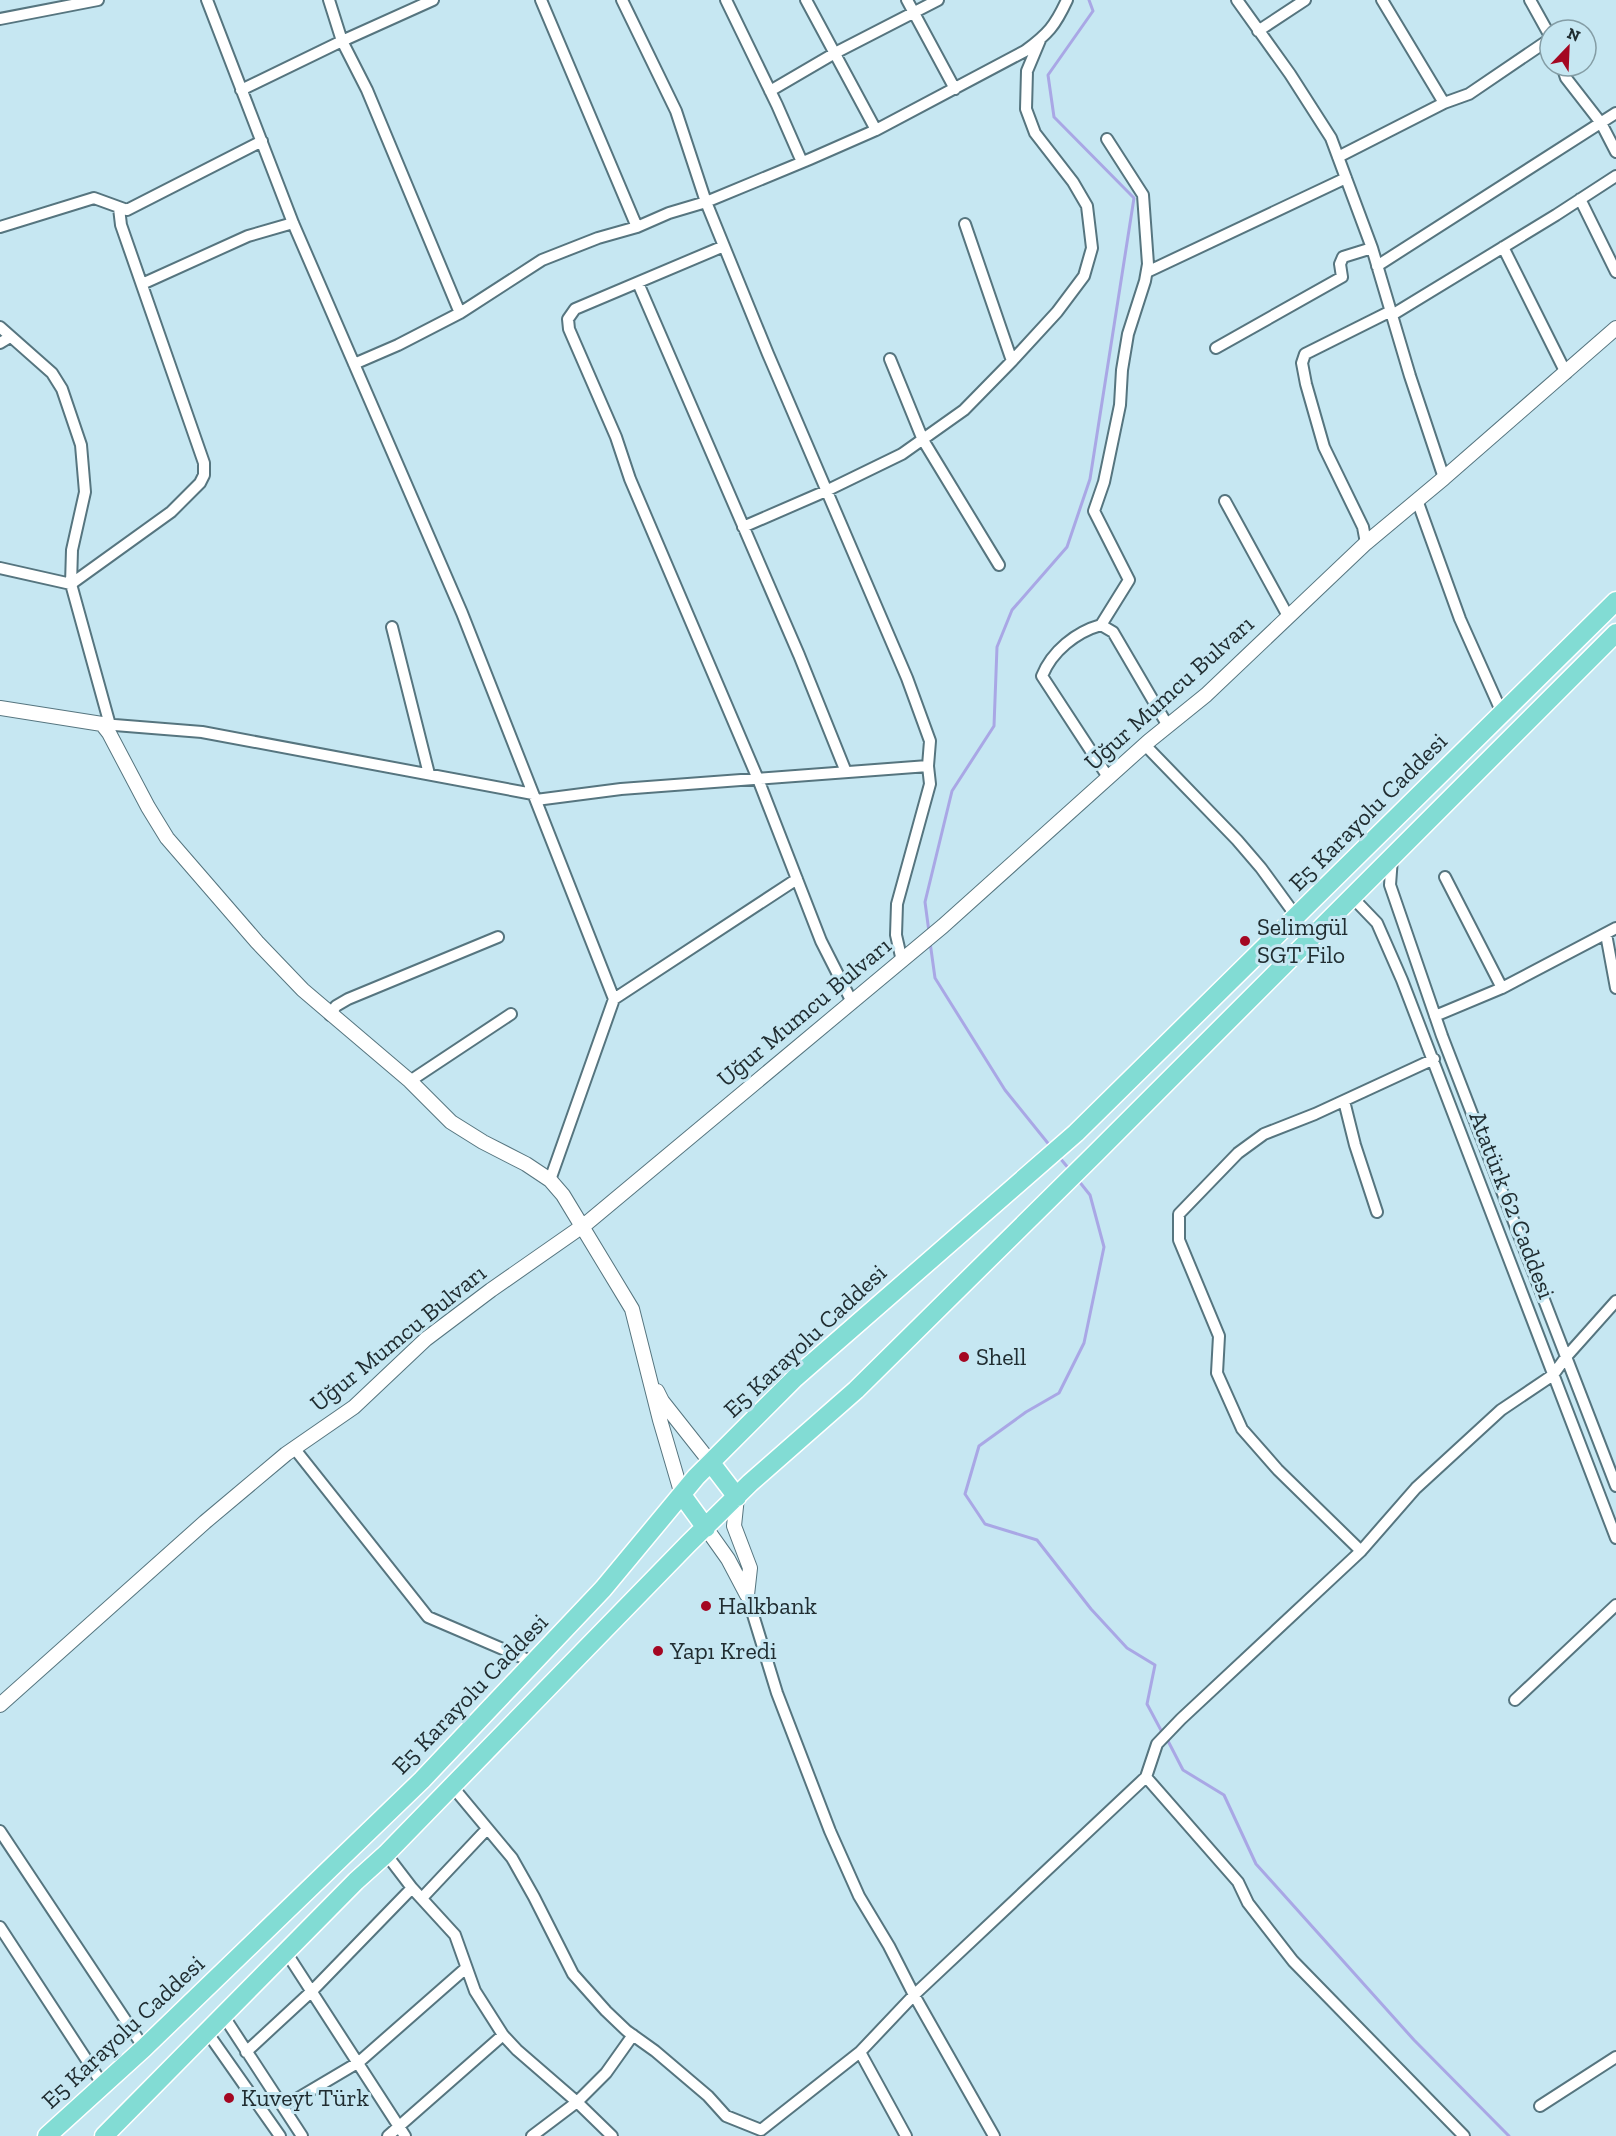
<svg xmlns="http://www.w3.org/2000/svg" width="1616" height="2136" font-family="'Zilla Slab',serif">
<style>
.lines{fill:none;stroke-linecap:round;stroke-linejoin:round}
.stream{stroke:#a9a7e5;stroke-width:3}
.minor-casing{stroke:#56757f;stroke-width:14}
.tertiary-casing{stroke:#56757f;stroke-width:16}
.trunk-casing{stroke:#fff;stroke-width:21}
.minor{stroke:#fff;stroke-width:10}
.tertiary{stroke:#fff;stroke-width:14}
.trunk{stroke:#82dcd4;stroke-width:18}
.poi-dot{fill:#a40722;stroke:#c6e7f2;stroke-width:2}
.labels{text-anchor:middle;stroke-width:6;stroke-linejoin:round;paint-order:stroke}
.street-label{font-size:24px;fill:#202d31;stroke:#c6e7f2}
.poi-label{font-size:24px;fill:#202d31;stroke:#c6e7f2;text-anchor:start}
</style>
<rect width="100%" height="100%" fill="#c6e7f2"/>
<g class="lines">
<path class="stream" d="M 929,932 L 925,902 L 952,791 L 994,726 L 997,647 L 1012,610 L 1067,547 L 1090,479 L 1134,198 L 1054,117 L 1048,75 L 1093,11 L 1089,0
M 930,942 L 935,978 L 1005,1090 L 1051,1147
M 1059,1157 L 1070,1170
M 1078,1180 L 1090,1195 L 1104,1247 L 1084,1343 L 1059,1393 L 1026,1412 L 979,1446 L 965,1494 L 985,1524 L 1037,1540 L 1091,1609 L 1127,1648 L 1155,1665 L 1147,1704 L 1163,1734
M 1167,1739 L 1183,1770 L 1224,1795 L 1256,1864 L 1414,2040 L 1509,2136"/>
<g class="minor-casing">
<path id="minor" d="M 207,0 L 293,223 L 462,613 L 614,999 L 550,1180
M 329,0 L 342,41 L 367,90 L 460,313
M 541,0 L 637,227
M 622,0 L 676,111 L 706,202 L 768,354 L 907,678 L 930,741 L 928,766 L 930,784 L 897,904 L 896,935 L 902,961
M 726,0 L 777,105 L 802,162
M 806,0 L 876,130
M 907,0 L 955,89
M 1237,0 L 1290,74 L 1331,138 L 1372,248 L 1410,376 L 1444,478
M 1382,0 L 1444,103
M 1530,0 L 1550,36
M 0,19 L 98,0
M 1258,31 L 1305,0
M 1562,66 L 1566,78 L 1601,123 L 1616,152
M 241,90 L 342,41 L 433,0
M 770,91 L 835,53 L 938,0
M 1338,157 L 1444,103 L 1469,94 L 1550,39
M 1580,199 L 1616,272
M 965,224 L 1012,361
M 0,227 L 94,198 L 127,210 L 262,141
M 724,246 L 575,309 L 568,319 L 569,329 L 616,437 L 630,479 L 758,779 L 821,941 L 852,1002
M 1503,247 L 1566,373
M 1377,266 L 1616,113
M 1147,272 L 1346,178
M 638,283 L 799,655 L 846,772
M 142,284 L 248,236 L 293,223
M 1392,315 L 1556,215 L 1616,176
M 0,327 L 52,373 L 62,389 L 81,445 L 85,492 L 72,550 L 71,584 L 110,725
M 0,343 L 10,337
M 1216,348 L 1342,277 L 1340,264 L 1343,257 L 1372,248
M 890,359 L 923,440 L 999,565
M 354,364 L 398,345 L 460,313 L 542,260 L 598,238 L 637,227 L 669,213 L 706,202 L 810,159 L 876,130 L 1025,51 C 1048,34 1055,26 1067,0
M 1417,500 L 1460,619 L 1502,713
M 1225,501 L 1288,616
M 743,527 L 826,491 L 902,454 L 964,410 L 1012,361 L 1057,312 L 1084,276 L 1092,248 L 1087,206 L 1073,182 L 1035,133 L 1026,109 L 1027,71 L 1040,40
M 1366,543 L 1363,527 L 1324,447 L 1306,384 L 1302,363 L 1305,354 L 1391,311
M 0,568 L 71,584 L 171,512 L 200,483 L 204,475 L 204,463 L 121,225 L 119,208
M 1101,625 L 1129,580 L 1094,511 L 1104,482 L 1120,405 L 1122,370 L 1128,334 L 1145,281 L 1148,264 L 1143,195 L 1107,139
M 392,627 L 429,774
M 102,724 L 202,732 L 533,794
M 1145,745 L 1237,840 L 1261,868 L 1296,916
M 1108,777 L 1042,676 C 1052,651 1076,632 1101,625 L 1113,632 L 1168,726
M 536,800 L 621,789 L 928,766
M 1392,858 L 1390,885 L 1442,1036 L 1616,1486
M 1445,877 L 1502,988
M 1352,897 L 1377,923 L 1402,980 L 1616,1538
M 1606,934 L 1616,988
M 614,999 L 797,879
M 330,1015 L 336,1006 L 348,999 L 498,937
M 1435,1016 L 1502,988 L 1616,928
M 410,1081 L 511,1014
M 1344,1101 L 1355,1145 L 1377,1212
M 294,1448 L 428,1617 L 533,1662
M 1361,1551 L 1278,1470 L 1242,1429 L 1217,1373 L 1219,1336 L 1179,1240 L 1179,1214 L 1238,1153 L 1264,1134 L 1315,1114 L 1434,1059
M 747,1595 L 777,1693 L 830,1831 L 859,1896 L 889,1946 L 914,1995 L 994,2136
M 1515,1700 L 1616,1605
M 1146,1777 L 1238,1882 L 1248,1903 L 1293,1961 L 1464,2136
M 452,1786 L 512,1858 L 534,1897 L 573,1974 L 606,2011 L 627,2031 L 655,2051 L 708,2096 L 726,2116 L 761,2130
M 0,1831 L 144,2048
M 386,1854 L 412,1888 L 455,1935 L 475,1991 L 503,2035 L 517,2050 L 577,2102 L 612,2136
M 422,1898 L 487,1829
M 0,1927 L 103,2085
M 286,1952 L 405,2136
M 223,2015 L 302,2136
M 207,2032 L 280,2136
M 246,2052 L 312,1991 L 412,1888
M 860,2052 L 906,2136
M 1540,2106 L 1616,2057
M 283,2107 L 359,2062 L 466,1968
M 761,2130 L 860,2052 L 914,1995 L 1146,1777 L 1157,1744 L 1181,1719 L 1361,1551 L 1416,1488 L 1501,1410 L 1553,1375 L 1566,1357 L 1616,1301
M 388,2136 L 503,2035
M 532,2136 L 577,2102 L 606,2073 L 633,2035"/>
</g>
<g class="tertiary-casing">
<path id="tertiary" d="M 0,708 L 102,724 L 109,733 L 148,807 L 167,838 L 257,942 L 303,990 L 410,1081 L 451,1122 L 483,1142 L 526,1164 L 550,1180 L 563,1195 L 632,1309 L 660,1420 L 682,1495
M 657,1391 L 662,1401 L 711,1463
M 737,1497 L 734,1526 L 750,1568 L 747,1595
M 706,1528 L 728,1559 L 747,1595
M 0,1705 L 205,1522 L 286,1454 L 354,1407 L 426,1339 L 491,1290 L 587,1223 L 943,926 L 1149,741 L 1206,695 L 1366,543 L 1444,478 L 1616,328"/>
</g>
<g class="trunk-casing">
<path id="trunk" d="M 711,1463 L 737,1497
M 682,1495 L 706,1528
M 47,2136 L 144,2048 L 422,1780 L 603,1589 L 696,1477 L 795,1378 L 1076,1133 L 1616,601
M 104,2136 L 356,1881 L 386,1854 L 688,1544 L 750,1483 L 856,1390 L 1096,1153 L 1616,633"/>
</g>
<use href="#minor" class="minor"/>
<use href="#tertiary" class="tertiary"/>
<use href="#trunk" class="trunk"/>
</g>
<g class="poi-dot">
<circle cx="1245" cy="941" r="6"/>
<circle cx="964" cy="1357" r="6"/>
<circle cx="706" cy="1606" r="6"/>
<circle cx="658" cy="1651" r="6"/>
<circle cx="229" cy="2098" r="6"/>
</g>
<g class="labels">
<g class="street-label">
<text transform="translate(1169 693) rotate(-42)" y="8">Uğur Mumcu Bulvarı</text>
<text transform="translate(1368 812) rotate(-45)" y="8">E5 Karayolu Caddesi</text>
<text transform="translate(804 1012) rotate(-40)" y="8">Uğur Mumcu Bulvarı</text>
<text transform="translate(1512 1205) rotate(69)" y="8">Atatürk 62 Caddesi</text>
<text transform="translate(398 1338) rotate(-39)" y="8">Uğur Mumcu Bulvarı</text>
<text transform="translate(805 1341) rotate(-43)" y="8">E5 Karayolu Caddesi</text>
<text transform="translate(470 1694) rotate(-46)" y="8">E5 Karayolu Caddesi</text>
<text transform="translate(123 2032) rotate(-43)" y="8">E5 Karayolu Caddesi</text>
</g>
<g class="poi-label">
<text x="1257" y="935">Selimgül<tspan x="1257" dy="28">SGT Filo</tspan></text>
<text x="976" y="1365">Shell</text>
<text x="718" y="1614">Halkbank</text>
<text x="670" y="1659">Yapı Kredi</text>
<text x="241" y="2106">Kuveyt Türk</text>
</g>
</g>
<g transform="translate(1568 48) rotate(23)"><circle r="28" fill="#c6e7f2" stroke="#849da5" stroke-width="1.5"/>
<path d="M0-4.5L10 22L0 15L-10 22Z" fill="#a40722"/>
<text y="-9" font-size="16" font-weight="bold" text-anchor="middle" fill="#202d31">N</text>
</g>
</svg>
